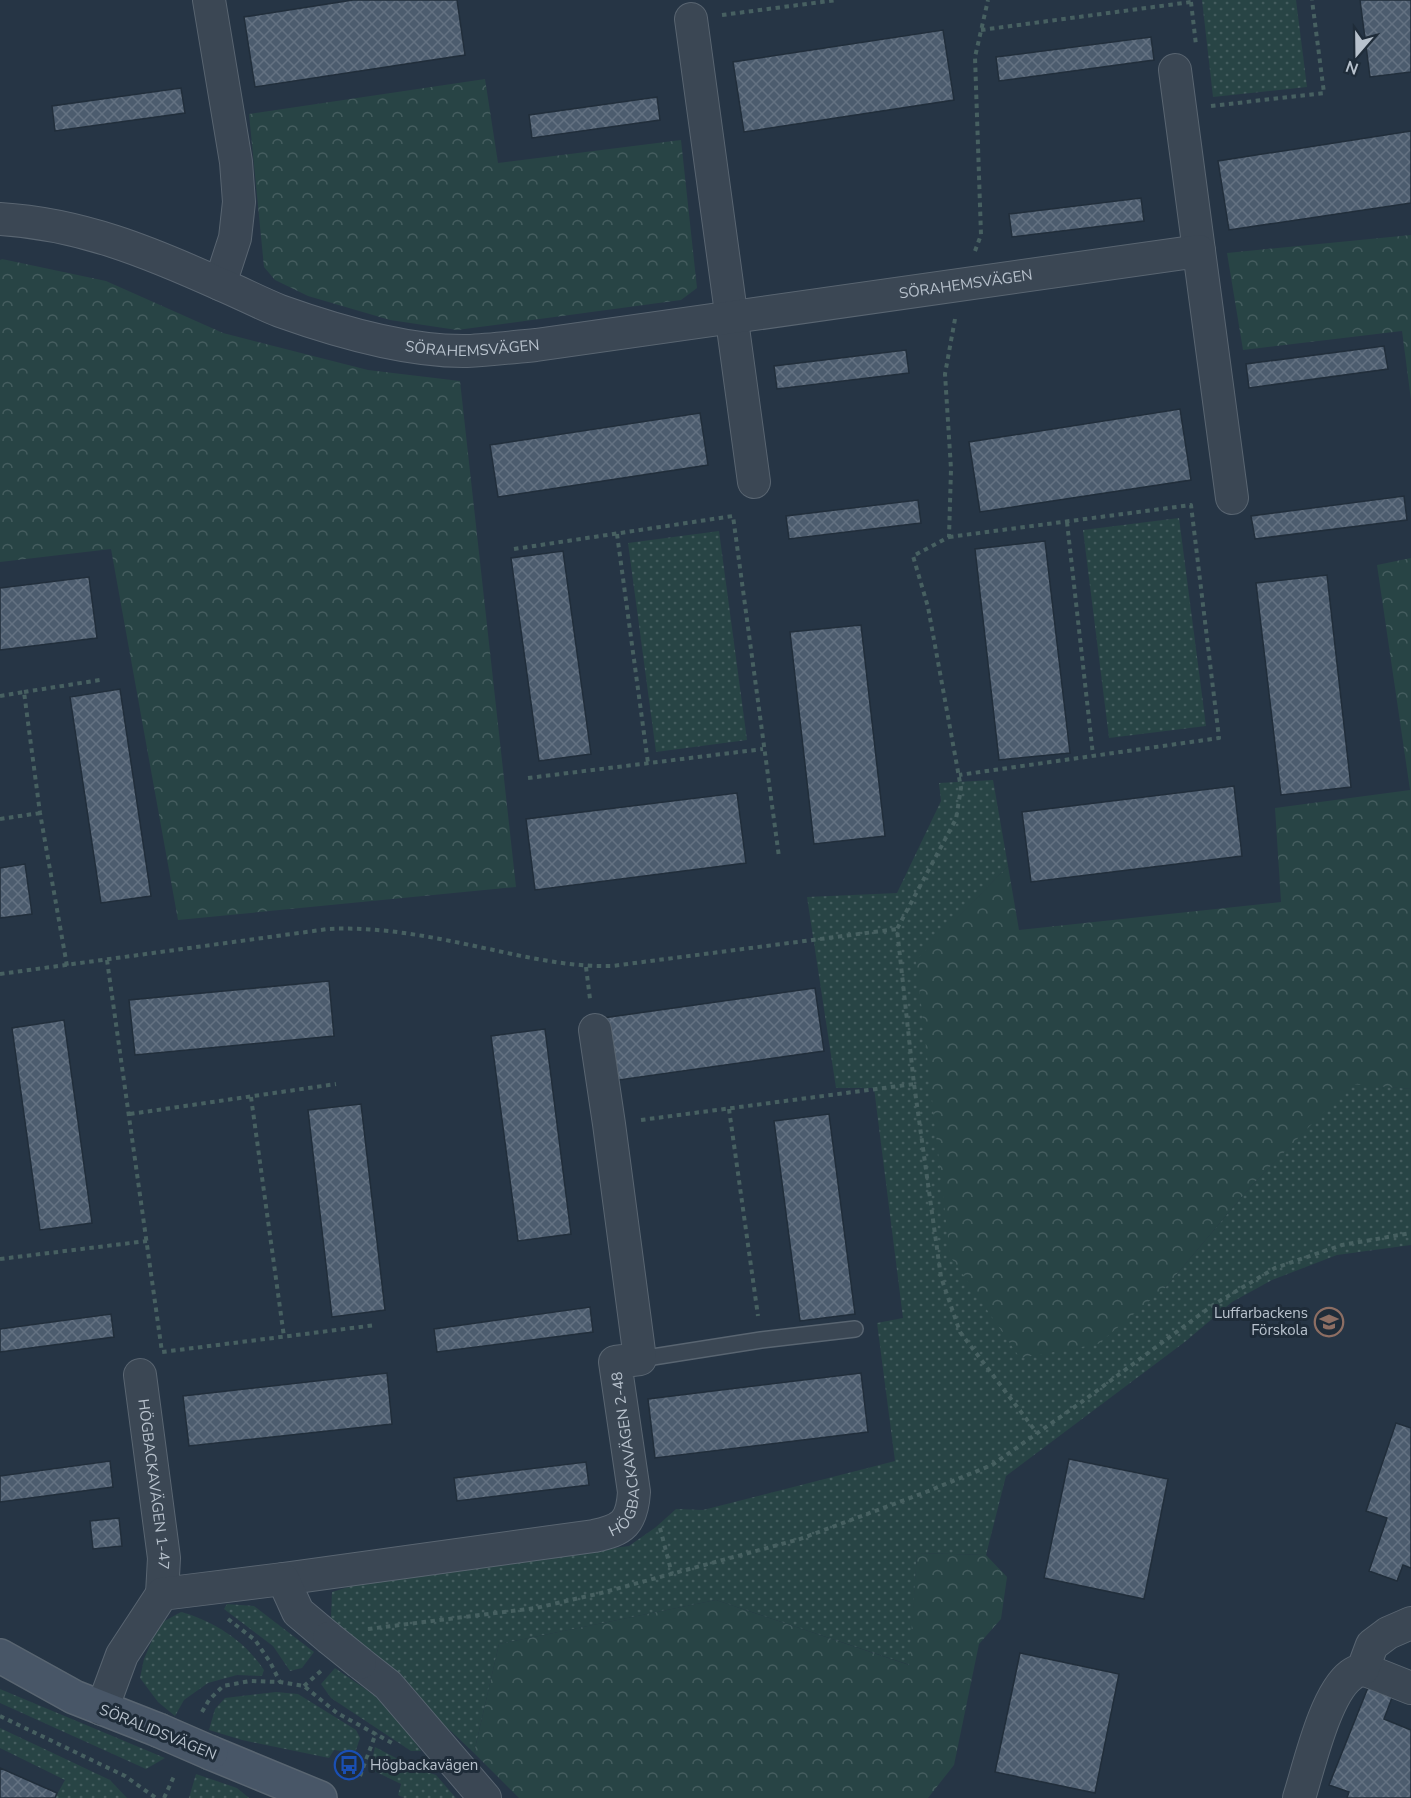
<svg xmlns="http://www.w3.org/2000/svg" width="1411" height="1798" font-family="'Nunito Sans',sans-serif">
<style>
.grass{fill:url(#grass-dots)}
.forest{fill:url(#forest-crowns)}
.building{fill:url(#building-cross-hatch);stroke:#212e3b;stroke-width:1.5}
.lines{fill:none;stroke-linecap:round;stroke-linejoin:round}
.lane-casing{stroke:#596571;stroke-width:18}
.street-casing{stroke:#596571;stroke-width:34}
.secondary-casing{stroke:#596571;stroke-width:36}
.path{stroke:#476061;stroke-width:4;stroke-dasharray:4.5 4.5;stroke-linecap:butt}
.lane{stroke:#3b4754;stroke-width:15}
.street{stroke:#3b4754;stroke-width:32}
.secondary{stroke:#485667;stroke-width:33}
.street-bridge-casing{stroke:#596571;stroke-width:34;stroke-linecap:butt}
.secondary-bridge-casing{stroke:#596571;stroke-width:36;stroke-linecap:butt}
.street-bridge{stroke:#3b4754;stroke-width:32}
.secondary-bridge{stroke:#485667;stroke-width:33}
.labels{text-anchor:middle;stroke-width:6;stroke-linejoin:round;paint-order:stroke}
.street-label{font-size:15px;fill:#b8c2cd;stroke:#1f2c39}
.poi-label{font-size:15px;fill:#b8c2cd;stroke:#1f2c39;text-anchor:end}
</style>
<defs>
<pattern id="grass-dots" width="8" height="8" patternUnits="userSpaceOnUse" patternTransform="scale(1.5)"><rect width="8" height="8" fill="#284445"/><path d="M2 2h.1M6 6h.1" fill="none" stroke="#455d5f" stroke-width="1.8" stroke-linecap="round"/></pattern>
<pattern id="forest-crowns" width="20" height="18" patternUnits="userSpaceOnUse" patternTransform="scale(1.5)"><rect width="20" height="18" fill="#284445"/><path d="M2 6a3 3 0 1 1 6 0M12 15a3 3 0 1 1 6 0" fill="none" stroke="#455d5f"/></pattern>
<pattern id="building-cross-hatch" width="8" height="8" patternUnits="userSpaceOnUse" patternTransform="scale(1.5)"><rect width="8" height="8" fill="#4c5c6e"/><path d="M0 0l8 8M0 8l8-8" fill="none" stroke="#647282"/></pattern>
</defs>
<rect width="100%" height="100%" fill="#263545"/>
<path class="grass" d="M 1202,0 L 1296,0 L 1307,87 L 1213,97 Z
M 1179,518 L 1206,726 L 1109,738 L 1083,530 Z
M 719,531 L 747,740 L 656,752 L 628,543 Z
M 993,780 L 1008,866 L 916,961 L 1165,1288 L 1252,1185 L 1351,1083 L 1411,1089 L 1411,1245 L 1337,1255 L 1272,1280 L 1232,1302 L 1186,1341 L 1006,1476 L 986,1555 L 917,1553 L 910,1665 L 716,1600 L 499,1644 L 474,1753 L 331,1618 L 332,1592 L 371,1580 L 629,1546 L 656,1527 L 676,1509 L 703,1510 L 895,1461 L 877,1323 L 903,1318 L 874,1088 L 836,1088 L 807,897 L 897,893 L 941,801 L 939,783 Z
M 227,1604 L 254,1606 L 314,1652 L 302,1668 L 290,1671 L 273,1646 L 224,1609 Z
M 181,1612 C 214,1621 245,1641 264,1670 L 262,1676 L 237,1675 L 208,1683 L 184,1700 L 175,1716 L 158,1702 L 140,1678 L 144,1659 L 159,1624 Z
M 335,1668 L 374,1695 L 403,1726 L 421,1751 L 411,1751 L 331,1698 L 321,1684 Z
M 0,1689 L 165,1758 L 146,1769 L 0,1703 Z
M 276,1692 L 298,1694 L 356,1730 L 360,1738 L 355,1753 L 334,1750 L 329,1758 L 242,1740 L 209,1730 L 215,1709 L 225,1698 Z
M 0,1728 L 110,1780 L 127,1798 L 55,1798 L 65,1780 L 0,1748 Z
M 375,1747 L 415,1768 L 436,1775 L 456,1798 L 404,1798 L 398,1795 L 401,1784 L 370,1769 Z
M 196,1774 L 237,1788 L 249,1798 L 189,1798 Z"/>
<path class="forest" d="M 485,79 L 498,163 L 681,140 L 697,288 L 681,300 L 457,330 L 390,320 L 308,296 L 275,280 L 264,267 L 249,114 Z
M 1411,235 L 1411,400 L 1402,331 L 1243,350 L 1227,253 Z
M 2,259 L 106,281 L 223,333 L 368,370 L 460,381 L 516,887 L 178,920 L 111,549 L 0,562 L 0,260 Z
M 1411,558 L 1411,1089 L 1351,1084 L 1252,1185 L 1165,1288 L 1098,1344 L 1020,1358 L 950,1256 L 916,960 L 1008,866 L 1019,930 L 1281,902 L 1275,808 L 1410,790 L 1377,565 Z
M 917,1553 L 986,1555 L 1007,1577 L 1001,1619 L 979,1644 L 954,1765 L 928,1798 L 519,1798 L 474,1753 L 499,1644 L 716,1600 L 909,1665 Z"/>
<path class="building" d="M 353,0 L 457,0 L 465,55 L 255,87 L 244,17 Z
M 1360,0 L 1411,0 L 1411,72 L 1370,77 Z
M 943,30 L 954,100 L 744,132 L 733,62 Z
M 1151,37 L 1154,60 L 999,81 L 996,57 Z
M 181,88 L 185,113 L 55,131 L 52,106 Z
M 657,97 L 660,120 L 532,138 L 529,115 Z
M 1411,131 L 1411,203 L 1229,230 L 1218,161 Z
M 1141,198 L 1144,221 L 1012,237 L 1009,214 Z
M 1384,346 L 1388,369 L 1249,388 L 1246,364 Z
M 906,350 L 909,373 L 777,389 L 774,366 Z
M 1180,409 L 1191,480 L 980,512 L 969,442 Z
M 700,413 L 708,465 L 498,497 L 490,445 Z
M 1404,496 L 1407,520 L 1255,539 L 1251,516 Z
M 918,500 L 921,523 L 789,539 L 786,516 Z
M 1045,541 L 1070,753 L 999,760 L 975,549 Z
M 563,551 L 591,754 L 539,761 L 511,558 Z
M 1327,575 L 1351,787 L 1281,795 L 1256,583 Z
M 89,577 L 97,638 L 0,650 L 0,588 Z
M 861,625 L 885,836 L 814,844 L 790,632 Z
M 120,689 L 151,896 L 101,903 L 70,697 Z
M 1234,786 L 1242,856 L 1031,882 L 1022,812 Z
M 737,793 L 746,863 L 535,890 L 526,819 Z
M 25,864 L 32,914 L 0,918 L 0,868 Z
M 329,981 L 334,1036 L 135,1055 L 129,1000 Z
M 815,988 L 824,1051 L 612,1081 L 603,1018 Z
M 64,1020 L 92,1223 L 40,1230 L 12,1028 Z
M 545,1029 L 571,1234 L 518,1241 L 491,1036 Z
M 361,1104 L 385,1310 L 332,1317 L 308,1110 Z
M 829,1114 L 855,1314 L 800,1321 L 774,1121 Z
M 590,1307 L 593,1332 L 437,1352 L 434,1329 Z
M 111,1314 L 114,1337 L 0,1352 L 0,1329 Z
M 387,1373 L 392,1424 L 189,1446 L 183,1396 Z
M 861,1373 L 868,1432 L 655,1458 L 648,1399 Z
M 1396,1423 L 1411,1428 L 1411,1568 L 1403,1565 L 1397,1581 L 1369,1571 L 1387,1518 L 1366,1511 Z
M 1069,1459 L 1168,1479 L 1144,1599 L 1044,1578 Z
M 110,1461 L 113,1487 L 0,1502 L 0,1476 Z
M 586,1462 L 589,1485 L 457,1501 L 454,1478 Z
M 119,1518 L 122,1546 L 93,1549 L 90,1521 Z
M 1020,1653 L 1119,1674 L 1095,1793 L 995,1772 Z
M 1369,1685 L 1393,1695 L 1384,1719 L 1411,1730 L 1411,1798 L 1347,1798 L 1349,1792 L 1329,1785 Z
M 0,1768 L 57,1793 L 55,1798 L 0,1798 Z"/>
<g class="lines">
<g class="lane-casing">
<path id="lane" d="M 640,1359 L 761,1340 L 855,1329"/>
</g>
<g class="street-casing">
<g id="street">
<path d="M 209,0 L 236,162 L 239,202 L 235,238 L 220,284"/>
<path d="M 691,19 L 754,482"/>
<path d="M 1175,70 L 1199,251"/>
<path id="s1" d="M 0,219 C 81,224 149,252 222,285 C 241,293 260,303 280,311 C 336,331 407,352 467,351 C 490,350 513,347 536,345 L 1199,251 L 1232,498"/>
<path id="s2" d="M 140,1375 L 164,1558 L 162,1594"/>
<path id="s3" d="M 283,1579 L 594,1536 C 623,1530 632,1523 634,1492 L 615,1362 L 640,1359 L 609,1124 L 595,1030"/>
<path d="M 360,1663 L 388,1685 L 485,1798"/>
<path d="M 1363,1669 L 1411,1688"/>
<path d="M 102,1709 L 122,1655 L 162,1594 L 283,1579 L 298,1612 L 329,1638"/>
<path d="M 1299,1798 C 1309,1767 1325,1694 1351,1675 C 1354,1672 1359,1671 1363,1669 L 1372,1645 L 1388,1633 L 1411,1623"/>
</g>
</g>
<g class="secondary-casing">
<path id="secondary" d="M 0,1656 L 74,1697 L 158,1730
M 211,1753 L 320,1798"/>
</g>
<path class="path" d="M 1191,2 L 1196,45
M 722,15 L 837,0
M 981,30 L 1191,2
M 1211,106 L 1324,93 L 1312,0
M 975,251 L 981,235 L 975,57 L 988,0
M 955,319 L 945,374 L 951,469 L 949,537 L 913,556 L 928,607 L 961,788 L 956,819 L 897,929 L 914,1084 L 941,1277 L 960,1332 L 1037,1433
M 1067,522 L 1093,755
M 617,534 L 648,763
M 949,537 L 1191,505 L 1219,738 L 959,775
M 514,549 L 733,516 L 779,857
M 24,692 L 100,680
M 0,696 L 24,692 L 40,813 L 67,966
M 528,778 L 763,749
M 0,819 L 40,813
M 107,960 L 162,1352 L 376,1325
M 586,967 L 590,999
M 0,974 L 328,929 C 385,926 442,939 498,951 C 535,959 573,967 612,966 L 897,929
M 251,1097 L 284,1337
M 729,1109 L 758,1316
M 130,1114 L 336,1084
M 641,1120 L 914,1084
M 0,1259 L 147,1241
M 660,1528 L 672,1574
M 228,1619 L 255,1640 L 270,1662 L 280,1682
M 368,1629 L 536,1608 L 601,1593 L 800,1539 L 926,1492 L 992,1465 L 1083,1401 L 1213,1305 L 1275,1268 L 1342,1245 L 1411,1233
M 304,1686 L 321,1671
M 202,1712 L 209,1700 L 223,1686 L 250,1681 L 280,1682 L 304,1686 L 337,1713 L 394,1744
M 0,1716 L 125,1776 L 156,1798
M 360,1776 L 376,1733
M 164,1798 L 175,1774"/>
<use href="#lane" class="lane"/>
<use href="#street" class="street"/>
<use href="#secondary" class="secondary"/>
<g class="street-bridge-casing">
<path id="street-bridge" d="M 329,1638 L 360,1663"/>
</g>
<g class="secondary-bridge-casing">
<path id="secondary-bridge" d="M 158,1730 L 211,1753"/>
</g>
<use href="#street-bridge" class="street-bridge"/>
<use href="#secondary-bridge" class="secondary-bridge"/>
</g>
<defs>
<g id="school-ring" transform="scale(1.5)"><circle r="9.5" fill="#1f2c39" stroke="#8d6e63" stroke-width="1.5"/><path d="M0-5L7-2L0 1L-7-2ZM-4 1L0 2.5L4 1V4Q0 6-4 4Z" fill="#8d6e63"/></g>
<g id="bus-ring" transform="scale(1.5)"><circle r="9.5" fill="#1f2c39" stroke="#1a4fb4" stroke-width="1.5"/><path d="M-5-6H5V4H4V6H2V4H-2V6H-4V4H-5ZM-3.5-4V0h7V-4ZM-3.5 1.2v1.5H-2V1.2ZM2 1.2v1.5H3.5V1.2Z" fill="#1a4fb4"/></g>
</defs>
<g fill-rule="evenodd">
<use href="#school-ring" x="1329" y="1322"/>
<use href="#bus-ring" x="349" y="1765"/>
</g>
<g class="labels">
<g class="street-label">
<text dy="5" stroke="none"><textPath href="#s1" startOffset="992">SÖRAHEMSVÄGEN</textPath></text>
<text dy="5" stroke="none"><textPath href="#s1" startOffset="494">SÖRAHEMSVÄGEN</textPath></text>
<text dy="5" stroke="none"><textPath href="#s3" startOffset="416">HÖGBACKAVÄGEN 2-48</textPath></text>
<text dy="5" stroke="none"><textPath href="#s2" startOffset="110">HÖGBACKAVÄGEN 1-47</textPath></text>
<text transform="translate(158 1732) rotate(22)" y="5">SÖRALIDSVÄGEN</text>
</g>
<g class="poi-label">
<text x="1308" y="1318">Luffarbackens<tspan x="1308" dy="17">Förskola</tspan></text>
<text x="370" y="1770" text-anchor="start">Högbackavägen</text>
</g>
</g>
<g transform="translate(1357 54) rotate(200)" stroke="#1f2c39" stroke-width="4.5" paint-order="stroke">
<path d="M0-4.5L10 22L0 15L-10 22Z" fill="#b8c2cd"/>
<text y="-9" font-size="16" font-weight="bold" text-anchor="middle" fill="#b8c2cd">N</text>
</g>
</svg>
